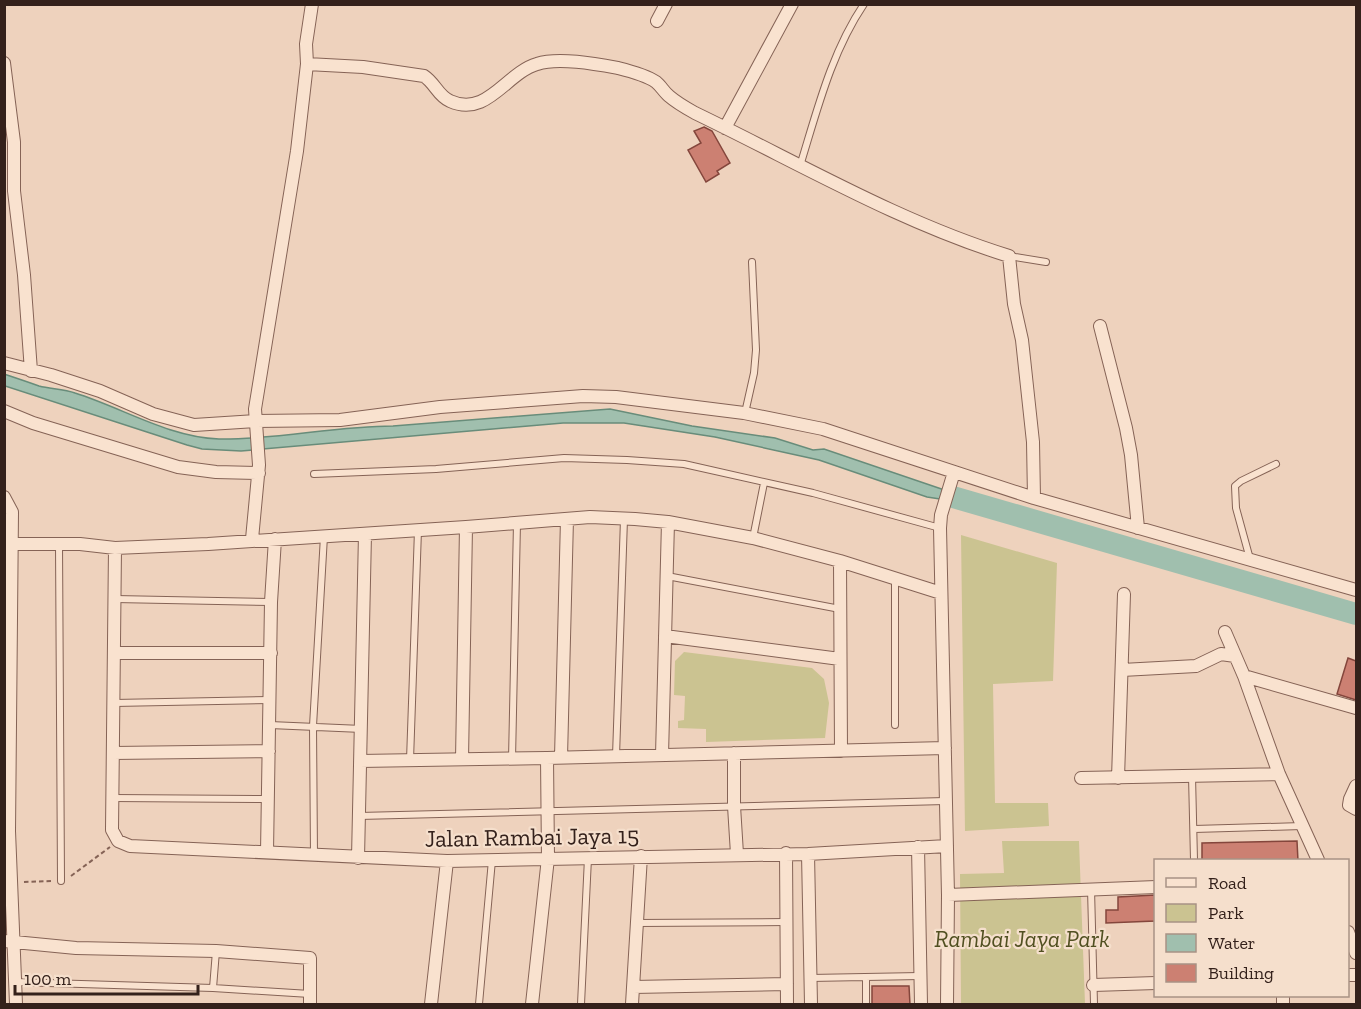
<svg xmlns="http://www.w3.org/2000/svg" width="1361" height="1009" font-family="'Zilla Slab',serif">
<style>
.green{fill:#cbc391}
.water{fill:#a0bfae;stroke:#688c7a;stroke-width:1.5}
.lines{fill:none;stroke-linecap:round;stroke-linejoin:round}
.river{stroke:#a0bfae;stroke-width:22}
.building{fill:#cc8072;stroke:#84463c;stroke-width:1.5}
.lane-casing{stroke:#856356;stroke-width:8}
.street-casing{stroke:#856356;stroke-width:14}
.path{stroke:#856356;stroke-width:2;stroke-dasharray:4.5 3;stroke-linecap:butt}
.lane{stroke:#f9e2cf;stroke-width:6}
.street{stroke:#f9e2cf;stroke-width:12}
.labels{text-anchor:middle;stroke-width:4.5;stroke-linejoin:round;paint-order:stroke}
.street-label{font-size:24px;fill:#34211b;stroke:#f5dfcc}
.park-label{font-size:24px;font-style:italic;fill:#515021;stroke:#f5dfcc}
</style>
<rect width="100%" height="100%" fill="#eed2bd"/>
<path class="green" d="M 961,535 L 1057,563 L 1053,681 L 993,684 L 995,803 L 1048,803 L 1049,826 L 965,831 Z
M 684,652 L 812,668 L 824,679 L 829,703 L 825,738 L 706,742 L 706,729 L 678,728 L 678,721 L 684,720 L 685,696 L 674,695 L 675,661 Z
M 1002,841 L 1079,841 L 1085,1004 L 961,1004 L 960,874 L 1004,873 Z"/>
<path class="water" d="M 4,374 C 16,378 28,382 39,386 C 51,389 64,389 75,393 C 123,408 168,437 219,439 C 277,440 334,426 393,426 L 610,409 L 692,426 L 775,438 L 813,450 L 824,449 L 968,498 L 966,503 L 927,497 L 819,460 L 715,437 L 624,423 L 563,423 L 241,451 L 202,449 L 187,445 L 5,386 Z"/>
<g class="lines">
<path class="river" d="M 953,497 L 1356,614"/>
</g>
<path class="building" d="M 704,127 L 712,131 L 730,163 L 717,171 L 719,174 L 706,182 L 688,150 L 701,143 L 694,131 Z
M 1348,658 L 1356,661 L 1356,700 L 1337,694 Z
M 1297,841 L 1298,861 L 1202,861 L 1202,843 Z
M 1155,895 L 1155,921 L 1106,923 L 1106,910 L 1118,910 L 1118,897 Z
M 872,986 L 909,986 L 910,1005 L 872,1005 Z"/>
<g class="lines">
<g class="lane-casing">
<path id="lane" d="M 800,166 C 817,111 831,53 864,4
M 1009,256 L 1046,262
M 745,413 L 754,373 L 756,350 L 752,262
M 314,474 L 436,469 L 564,458 L 627,460 L 684,464 L 813,493 L 940,528
M 753,538 L 764,483
M 59,544 L 61,881
M 1250,559 L 1236,508 L 1235,486 L 1241,481 L 1276,464
M 667,576 L 840,609
M 895,579 L 895,725
M 115,599 L 271,602
M 114,703 L 270,700
M 270,725 L 362,729
M 616,756 L 624,519
M 512,759 L 517,523
M 410,760 L 418,530
M 1192,776 L 1194,860
M 112,798 L 268,799
M 359,816 L 945,801
M 1194,829 L 1302,826
M 314,856 L 313,726 L 324,536
M 1091,889 L 1094,1004
M 637,923 L 786,922
M 810,978 L 920,976
M 15,982 L 213,988 L 310,994
M 213,988 L 216,951
M 479,1004 L 492,860
M 581,1004 L 588,858
M 866,1004 L 866,977"/>
</g>
<g class="street-casing">
<path id="street" d="M 657,21 L 666,4
M 4,63 L 14,142 L 14,191 L 24,275 L 31,371
M 307,64 L 363,67 L 424,76 C 435,83 438,96 450,101 C 487,118 506,73 537,64 C 558,57 596,64 618,68 C 630,71 646,75 656,82 C 661,86 664,92 669,96 C 677,103 686,108 695,113 C 799,163 899,222 1009,256 L 1014,304 L 1022,340 L 1033,442 L 1034,498
M 725,128 L 792,4
M 1100,326 L 1126,428 L 1131,455 L 1138,528
M 4,363 L 51,375 L 100,391 L 153,414 L 194,425 L 256,421 L 340,420 L 440,407 L 583,396 L 616,397 L 744,413 L 823,429 L 1034,498 L 1356,590
M 4,411 L 33,423 L 178,467 L 216,472 L 259,473
M 4,497 L 12,512 L 9,831 L 16,1004
M 252,539 L 259,465 L 255,409 L 297,151 L 307,64 L 306,44 L 312,4
M 13,544 L 80,544 L 115,548 L 208,544 L 466,527 L 590,517 L 635,519 L 668,522 L 753,538 L 840,561 L 941,593
M 115,548 L 112,830 L 118,841 L 130,846 L 447,861 L 808,854 L 947,846
M 840,561 L 841,751
M 1225,632 L 1244,676 L 1279,774 L 1318,860
M 665,636 L 840,659
M 115,653 L 271,653
M 1122,670 L 1196,666 L 1221,654 L 1235,656
M 1244,676 L 1356,708
M 113,753 L 269,751
M 734,753 L 734,806 L 737,854
M 662,755 L 668,522
M 561,757 L 567,519
M 462,759 L 466,527
M 360,761 L 547,758 L 945,748
M 1081,778 L 1279,774
M 1118,778 L 1124,594
M 1356,786 L 1350,799 L 1349,805 L 1356,809
M 918,847 L 921,1004
M 267,852 L 271,602 L 275,539
M 786,853 L 787,1004
M 808,854 L 811,1004
M 358,858 L 365,534
M 948,895 L 1156,887
M 1348,932 L 1356,953
M 4,941 L 76,948 L 216,951 L 310,958 L 310,1004
M 1348,975 L 1356,975
M 1093,985 L 1156,983
M 633,987 L 787,984
M 1283,996 L 1283,1004
M 431,1004 L 447,861
M 532,1004 L 548,858 L 547,758
M 632,1004 L 641,856
M 947,1004 L 948,895 L 940,528 L 941,515 L 954,472"/>
</g>
<path class="path" d="M 71,876 L 110,847
M 24,882 L 51,881"/>
<use href="#lane" class="lane"/>
<use href="#street" class="street"/>
</g>
<g class="labels">
<g class="street-label">
<text transform="translate(532 837) rotate(-1)" y="8">Jalan Rambai Jaya 15</text>
</g>
<g class="park-label">
<text x="1022" y="947">Rambai Jaya Park</text>
</g>
</g>
<rect width="1361" height="1009" fill="none" stroke="#34211b" stroke-width="12"/>
<rect x="1154" y="859" width="195" height="138" fill="#f5dfcc" stroke="#a89385" stroke-width="1.5"/>
<rect x="1166" y="878" width="30" height="9" fill="#f9e2cf" stroke="#a89385" stroke-width="1.5"/>
<text x="1208" y="889" font-size="18" fill="#34211b">Road</text>
<rect x="1166" y="904" width="30" height="18" fill="#cbc391" stroke="#a89385" stroke-width="1.5"/>
<text x="1208" y="919" font-size="18" fill="#34211b">Park</text>
<rect x="1166" y="934" width="30" height="18" fill="#a0bfae" stroke="#a89385" stroke-width="1.5"/>
<text x="1208" y="949" font-size="18" fill="#34211b">Water</text>
<rect x="1166" y="964" width="30" height="18" fill="#cc8072" stroke="#a89385" stroke-width="1.5"/>
<text x="1208" y="979" font-size="18" fill="#34211b">Building</text>
<path d="M15 985v9h183v-9" fill="none" stroke="#34211b" stroke-width="3"/>
<text x="24" y="985" font-size="18" fill="#34211b" stroke="#f5dfcc" stroke-width="4.5" paint-order="stroke">100 m</text>
</svg>
